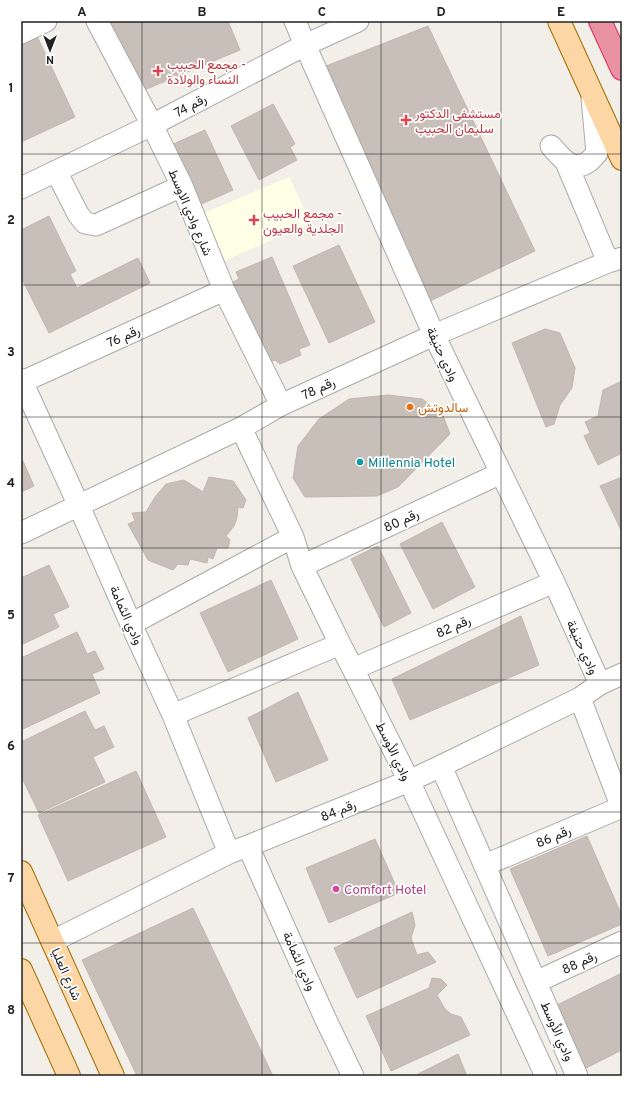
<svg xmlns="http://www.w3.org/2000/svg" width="643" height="1097" font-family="Overpass,Vazirmatn,sans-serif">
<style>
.education{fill:#ffffe5}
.building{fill:#c7bfb8;stroke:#c4b6ab}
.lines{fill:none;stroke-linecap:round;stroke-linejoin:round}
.minor-casing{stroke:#a9a9a9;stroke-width:23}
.major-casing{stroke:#a06b00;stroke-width:24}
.highway-casing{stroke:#dc2a67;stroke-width:24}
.minor{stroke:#fff;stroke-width:21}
.major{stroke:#fcd6a4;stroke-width:22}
.highway{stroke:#e892a2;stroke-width:22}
.grid{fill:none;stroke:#222;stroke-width:1;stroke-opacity:0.55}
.health-dot{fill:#e0444e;stroke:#fff;stroke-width:1.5}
.food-dot{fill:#e8710a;stroke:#fff;stroke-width:1.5}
.culture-dot{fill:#0f9aa8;stroke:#fff;stroke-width:1.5}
.hotel-dot{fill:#d1479c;stroke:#fff;stroke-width:1.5}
.labels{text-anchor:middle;stroke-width:3.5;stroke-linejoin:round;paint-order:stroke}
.health-label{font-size:13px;fill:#be3a42;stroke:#fff;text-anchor:start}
.street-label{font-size:13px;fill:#222;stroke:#fff}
.food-label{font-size:13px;fill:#c56008;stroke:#fff;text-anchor:start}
.culture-label{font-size:13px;fill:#0d838f;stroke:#fff;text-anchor:start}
.hotel-label{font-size:13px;fill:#b23c85;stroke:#fff;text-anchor:start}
.neatline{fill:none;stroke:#222;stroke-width:1.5}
.grid-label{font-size:13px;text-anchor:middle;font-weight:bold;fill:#222}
</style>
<rect width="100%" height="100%" fill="#f2efe9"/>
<path class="education" d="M 289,177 L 311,223 L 219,263 L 197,216 Z"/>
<path class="building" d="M 106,21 L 228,21 L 240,50 L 137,93 Z
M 428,26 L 535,251 L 426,303 L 316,70 Z
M 36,34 L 75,117 L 21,142 L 21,41 Z
M 273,104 L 295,144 L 290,147 L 297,160 L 259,180 L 231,126 Z
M 205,130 L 233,190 L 197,206 L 169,146 Z
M 49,216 L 76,271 L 70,274 L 77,288 L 138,258 L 150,283 L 49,333 L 21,277 L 21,230 Z
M 339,245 L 375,322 L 329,343 L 293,266 Z
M 272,257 L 310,345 L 299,349 L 301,355 L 280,364 L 275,360 L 266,364 L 231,283 L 239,279 L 236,272 Z
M 545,329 L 560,333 L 575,368 L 572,388 L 560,405 L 554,424 L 546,427 L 512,343 Z
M 622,381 L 622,453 L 598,465 L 584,436 L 590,433 L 585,422 L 598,416 L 603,390 Z
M 388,395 L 422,399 L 442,413 L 450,434 L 398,487 L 377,496 L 305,497 L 293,478 L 298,446 L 319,419 L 349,399 Z
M 23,461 L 34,486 L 21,492 L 21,462 Z
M 209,477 L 233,481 L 246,500 L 243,508 L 238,507 L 237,518 L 234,526 L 226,536 L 230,540 L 228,548 L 217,548 L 213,559 L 208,557 L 207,563 L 190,559 L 188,565 L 178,564 L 173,570 L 148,560 L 128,524 L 135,521 L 132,513 L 146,512 L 155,497 L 166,484 L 184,480 L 203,492 Z
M 622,477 L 622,532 L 600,486 Z
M 442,522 L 475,587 L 433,609 L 400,544 Z
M 378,546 L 411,613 L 384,627 L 351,559 Z
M 49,565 L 69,607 L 53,614 L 59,627 L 21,645 L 21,578 Z
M 271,580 L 298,639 L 228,672 L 200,613 Z
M 521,616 L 539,665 L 410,720 L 392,679 Z
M 77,632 L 87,654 L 95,651 L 104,669 L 92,674 L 100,693 L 21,730 L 21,658 Z
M 298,692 L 328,760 L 276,782 L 248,718 Z
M 85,711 L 95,730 L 104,726 L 114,747 L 93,757 L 105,782 L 39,813 L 21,776 L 21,742 Z
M 136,771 L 166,837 L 68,881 L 38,815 Z
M 587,836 L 622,916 L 622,924 L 548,956 L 510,869 Z
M 375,839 L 399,893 L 329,923 L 306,868 Z
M 193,908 L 273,1076 L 137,1076 L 82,960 Z
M 412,912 L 415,925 L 411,938 L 417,955 L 428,952 L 436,962 L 357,998 L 334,948 Z
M 622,973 L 622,1050 L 586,1068 L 555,1006 Z
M 432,978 L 441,979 L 447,985 L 437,995 L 445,1009 L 451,1014 L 461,1017 L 470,1035 L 391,1071 L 366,1016 L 429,988 Z
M 458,1054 L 467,1076 L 414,1076 Z"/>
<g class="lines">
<g class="minor-casing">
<path id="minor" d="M 97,21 L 152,125 L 182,186 L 224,290 L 281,405
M 295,21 L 305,45 L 434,335 L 554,582 L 600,684
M 21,33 L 46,21
M 551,146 C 561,157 572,173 588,162 C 591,160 594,156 597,153 L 592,98
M 566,162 L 608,262
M 56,171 L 78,214 L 85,223 L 96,225 L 182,186
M 21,188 L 152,125 L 305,45 L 358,21
M 21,379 L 79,506 L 131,624 L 173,715 L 229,853
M 22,382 L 224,290
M 241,428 L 293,537 L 302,566 L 340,644 L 353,669 L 409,781 L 546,1076
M 21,533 L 241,428 L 281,405 L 434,335 L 608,262 L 622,258
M 302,566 L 501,473
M 131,624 L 293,537
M 353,669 L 554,582
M 580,698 L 622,808
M 173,715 L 340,644
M 441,766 L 577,1076
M 248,846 L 325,1018 L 353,1076
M 485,865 L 622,807
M 53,941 L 229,853 L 248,846 L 409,781 L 441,766 L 580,698 L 600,684 L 622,674
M 536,982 L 622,942"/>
</g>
<g class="major-casing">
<path id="major" d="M 559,21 L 622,159
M 21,872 L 113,1076
M 21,970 L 69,1076"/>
</g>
<g class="highway-casing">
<path id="highway" d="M 600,21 L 622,69"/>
</g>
<use href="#minor" class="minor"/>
<use href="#major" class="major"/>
<use href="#highway" class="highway"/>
</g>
<path class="grid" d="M 142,21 L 142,1076M 262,21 L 262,1076M 381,21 L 381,1076M 501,21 L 501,1076M 21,154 L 622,154M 21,285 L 622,285M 21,417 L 622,417M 21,548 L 622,548M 21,680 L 622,680M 21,812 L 622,812M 21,943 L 622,943"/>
<g class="health-dot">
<path d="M156 65h4v4h4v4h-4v4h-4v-4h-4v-4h4z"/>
<path d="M404 114h4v4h4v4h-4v4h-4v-4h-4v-4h4z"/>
<path d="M252 214h4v4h4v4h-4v4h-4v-4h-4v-4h4z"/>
</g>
<circle class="food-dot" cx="410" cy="407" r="4"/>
<circle class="culture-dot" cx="360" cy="462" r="4"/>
<circle class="hotel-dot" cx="336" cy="889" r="4"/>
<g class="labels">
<g class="health-label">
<text x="167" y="69">مجمع الحبيب -<tspan x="167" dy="15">النساء والولادة</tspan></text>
<text x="415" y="118">مستشفى الدكتور<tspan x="415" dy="15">سليمان الحبيب</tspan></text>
<text x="263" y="218">مجمع الحبيب -<tspan x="263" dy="15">الجلدية والعيون</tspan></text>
</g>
<g class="street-label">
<text transform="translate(190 105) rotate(-28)" y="5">رقم 74</text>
<text transform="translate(191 212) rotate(67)" y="5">شارع وادي الاوسط</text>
<text transform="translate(123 336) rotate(-24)" y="5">رقم 76</text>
<text transform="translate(443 354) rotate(65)" y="5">وادي حنيفة</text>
<text transform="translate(318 388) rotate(-25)" y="5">رقم 78</text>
<text transform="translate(401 520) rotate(-25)" y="5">رقم 80</text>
<text transform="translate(127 615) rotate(66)" y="5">وادي الثمامة</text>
<text transform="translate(453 626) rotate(-24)" y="5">رقم 82</text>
<text transform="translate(583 647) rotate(65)" y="5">وادي حنيفة</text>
<text transform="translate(394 751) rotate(64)" y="5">وادي الأوسط</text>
<text transform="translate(338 810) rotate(-22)" y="5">رقم 84</text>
<text transform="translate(553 836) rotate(-23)" y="5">رقم 86</text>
<text transform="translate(300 961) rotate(66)" y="5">وادي الثمامة</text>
<text transform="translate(579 962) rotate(-25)" y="5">رقم 88</text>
<text transform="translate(67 974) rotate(66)" y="5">شارع العليا</text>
<text transform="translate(558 1031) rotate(66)" y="5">وادي الأوسط</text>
</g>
<g class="food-label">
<text x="418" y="412">سالدوتش</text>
</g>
<g class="culture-label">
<text x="368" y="467">Millennia Hotel</text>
</g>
<g class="hotel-label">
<text x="344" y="894">Comfort Hotel</text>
</g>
</g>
<rect width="643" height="1097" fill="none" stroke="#ffffff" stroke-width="44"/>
<g transform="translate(50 50) rotate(180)" stroke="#ffffff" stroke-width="3" paint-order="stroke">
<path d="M0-3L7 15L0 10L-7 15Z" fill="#222222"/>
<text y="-6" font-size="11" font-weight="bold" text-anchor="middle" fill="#222222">N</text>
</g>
<rect x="22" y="22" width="599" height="1053" class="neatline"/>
<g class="grid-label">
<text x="82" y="16">A</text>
<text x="202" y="16">B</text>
<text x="322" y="16">C</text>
<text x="441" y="16">D</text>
<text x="561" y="16">E</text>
<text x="11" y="92">1</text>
<text x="11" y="224">2</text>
<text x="11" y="356">3</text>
<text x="11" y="487">4</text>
<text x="11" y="619">5</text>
<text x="11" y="750">6</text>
<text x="11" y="882">7</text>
<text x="11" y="1014">8</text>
</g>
</svg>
